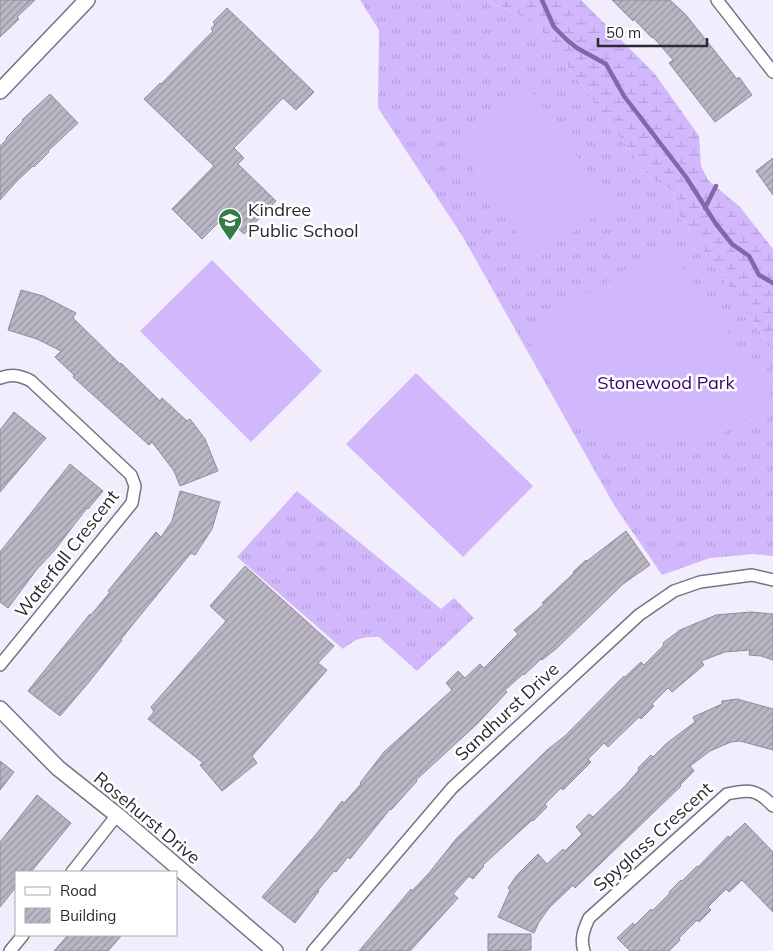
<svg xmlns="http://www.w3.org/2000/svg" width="773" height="951" font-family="Mulish,sans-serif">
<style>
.grass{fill:url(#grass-tufts)}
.wetland{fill:url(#wetland-marsh)}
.pitch{fill:#d1b8fd}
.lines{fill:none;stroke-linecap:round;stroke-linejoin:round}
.stream{stroke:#8169a7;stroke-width:4.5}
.building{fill:url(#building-hatch);stroke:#918c9a}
.minor-casing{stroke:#787380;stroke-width:14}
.tertiary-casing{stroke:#787380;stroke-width:18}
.minor{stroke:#fff;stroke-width:11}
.tertiary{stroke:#fff;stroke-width:15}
.labels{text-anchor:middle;stroke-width:5;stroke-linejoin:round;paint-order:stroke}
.poi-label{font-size:18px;fill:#2c2a30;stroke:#fff;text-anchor:start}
.park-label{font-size:18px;fill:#3b006a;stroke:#fff}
.street-label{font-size:18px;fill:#2c2a30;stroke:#fff}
</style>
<defs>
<pattern id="grass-tufts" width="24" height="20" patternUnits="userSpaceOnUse" patternTransform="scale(1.25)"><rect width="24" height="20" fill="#d1b8fd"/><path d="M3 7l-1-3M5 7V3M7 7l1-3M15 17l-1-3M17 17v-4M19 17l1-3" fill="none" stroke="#b49ed9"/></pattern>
<pattern id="wetland-marsh" width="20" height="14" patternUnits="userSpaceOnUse" patternTransform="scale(1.25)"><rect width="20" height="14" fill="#d1b8fd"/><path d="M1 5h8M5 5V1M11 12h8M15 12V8" fill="none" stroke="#b49ed9"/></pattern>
<pattern id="building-hatch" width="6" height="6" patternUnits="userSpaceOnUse" patternTransform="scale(1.25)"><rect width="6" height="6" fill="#bbb6c4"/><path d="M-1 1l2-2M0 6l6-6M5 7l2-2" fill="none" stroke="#9894a0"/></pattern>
</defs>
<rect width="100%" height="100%" fill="#f2edfc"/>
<path class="grass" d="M 360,0 L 486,0 L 536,23 L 650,178 L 673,191 L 677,213 L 773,350 L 773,556 L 753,554 L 710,558 L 662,575 L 614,505 L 463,237 L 378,108 L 379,30 Z
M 297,491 L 441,609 L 454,598 L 474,618 L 417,671 L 379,637 C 361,637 357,638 343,649 L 237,557 Z"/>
<path class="wetland" d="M 486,0 L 581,0 L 655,74 L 699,136 L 701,166 L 708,180 L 740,207 L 773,249 L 773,350 L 677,213 L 673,191 L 650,178 L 536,23 Z"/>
<path class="pitch" d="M 530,88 L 611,206 L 535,258 L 454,140 Z
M 653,246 L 668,246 L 773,396 L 773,402 L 718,436 L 640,444 L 588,437 L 562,408 L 525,331 L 615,278 Z
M 212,260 L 322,371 L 251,442 L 140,331 Z
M 416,373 L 533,486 L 463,557 L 346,444 Z"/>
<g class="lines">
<path class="stream" d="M 542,0 L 554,27 L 567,40 L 577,48 L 606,64 L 624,96 L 686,177 L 716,224 L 732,244 L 749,256 L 759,275 L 773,283
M 705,208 L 716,186"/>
</g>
<path class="building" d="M 0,0 L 35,0 L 17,17 L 19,19 L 0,37 Z
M 612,0 L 670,0 L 686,15 L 737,79 L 739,77 L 752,95 L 715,122 L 669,63 L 673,60 L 653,37 L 652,38 L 634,19 L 633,21 Z
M 227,8 L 314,92 L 296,110 L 283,98 L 234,148 L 244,158 L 238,164 L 276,201 L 244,234 L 225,216 L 202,239 L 172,209 L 214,166 L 144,99 L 160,83 L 161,84 L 213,31 L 211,29 L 215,24 L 213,22 Z
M 50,94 L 78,123 L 48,151 L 49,152 L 34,167 L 33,166 L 17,181 L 0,200 L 0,146 L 7,139 L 6,138 L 23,121 L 22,120 Z
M 773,158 L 773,195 L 756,171 Z
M 21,290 L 43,296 L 76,313 L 73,318 L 120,364 L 121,363 L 160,401 L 162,398 L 187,421 L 190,419 L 205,439 L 218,471 L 180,486 L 174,471 L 152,442 L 149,445 L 73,377 L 74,375 L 55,357 L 61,351 L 37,339 L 8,330 Z
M 14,412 L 46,438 L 0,492 L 0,430 Z
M 70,464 L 103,491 L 88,509 L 87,508 L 54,551 L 37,569 L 8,608 L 0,602 L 0,552 Z
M 180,491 L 220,502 L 212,529 L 195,555 L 191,553 L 121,639 L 122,640 L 89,682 L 60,716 L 28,691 L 90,614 L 91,615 L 110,592 L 108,591 L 156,532 L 161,537 L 172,521 Z
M 626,531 L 650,565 L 623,584 L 557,648 L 542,660 L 541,659 L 524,675 L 523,674 L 505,690 L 507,692 L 477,724 L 416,780 L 417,781 L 391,810 L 390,809 L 350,859 L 348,857 L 336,872 L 334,871 L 318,890 L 319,891 L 295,923 L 262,897 L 318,832 L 342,801 L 344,803 L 361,784 L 360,783 L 384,752 L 452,690 L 446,683 L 458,671 L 465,678 L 480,664 L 484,668 L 518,634 L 514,630 L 544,604 L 542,603 L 574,573 L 573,572 L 586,560 L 587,561 Z
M 245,566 L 334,646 L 318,663 L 327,670 L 252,756 L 257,763 L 222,791 L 200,765 L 203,763 L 148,719 L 154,712 L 151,707 L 226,621 L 210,606 Z
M 751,612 L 773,614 L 773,660 L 761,656 L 749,655 L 750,650 L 725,652 L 701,661 L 704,665 L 672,692 L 668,688 L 652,704 L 654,706 L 641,719 L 639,717 L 608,747 L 604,743 L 588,759 L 591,762 L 563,790 L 561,788 L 545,804 L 547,807 L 533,821 L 532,820 L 483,865 L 484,866 L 473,879 L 469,876 L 453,894 L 458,898 L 410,951 L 359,951 L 411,889 L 412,891 L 429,873 L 456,839 L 547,750 L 565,736 L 624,676 L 625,677 L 641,662 L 644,665 L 664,645 L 663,643 L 680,630 L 716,615 Z
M 737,699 L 773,709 L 773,750 L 740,741 L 731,742 L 710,751 L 690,766 L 694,771 L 680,785 L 681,786 L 575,888 L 573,885 L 549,908 L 539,922 L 534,933 L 498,917 L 510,890 L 508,888 L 517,875 L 538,854 L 547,864 L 563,849 L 565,851 L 582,834 L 576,827 L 589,814 L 593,817 L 625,786 L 639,770 L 638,768 L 651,755 L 653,757 L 667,743 L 695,722 L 693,717 L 722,704 L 722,701 Z
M 0,761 L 14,772 L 0,790 Z
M 37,795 L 71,823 L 31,872 L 16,872 L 16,887 L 0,907 L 0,842 Z
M 745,823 L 773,852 L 773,912 L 742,880 L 729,892 L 726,889 L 708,907 L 711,910 L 699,922 L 697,920 L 679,938 L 680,940 L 669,951 L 630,951 L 617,938 L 633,923 L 635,925 L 651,909 L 652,911 L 670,893 L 669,892 L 681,880 L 682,881 L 697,866 L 698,867 L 728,836 L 729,838 Z
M 488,934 L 531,934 L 531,950 L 488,951 Z
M 68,935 L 122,935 L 108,951 L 54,951 Z"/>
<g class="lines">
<g class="minor-casing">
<path id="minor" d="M 717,0 L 773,72
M 0,378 C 12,374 20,375 31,381 L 131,475 L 135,486 L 132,503 L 0,665
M 72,872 L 117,815
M 10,951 L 23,935
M 313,951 L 452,788 L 639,615 L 674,591 L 700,582 L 752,575 L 773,580
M 584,951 C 580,939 584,929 589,918 L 727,794 C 749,789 757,789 773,806"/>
</g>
<g class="tertiary-casing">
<path id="tertiary" d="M 0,91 L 87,0
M 0,709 L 58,768 L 117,815 L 275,951"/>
</g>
<use href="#minor" class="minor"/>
<use href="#tertiary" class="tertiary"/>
</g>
<defs>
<g id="school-pin" transform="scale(1.25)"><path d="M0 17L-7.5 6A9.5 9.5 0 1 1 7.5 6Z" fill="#337c49" stroke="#fff"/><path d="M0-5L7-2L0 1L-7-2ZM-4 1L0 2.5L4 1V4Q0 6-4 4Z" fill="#fff"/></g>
</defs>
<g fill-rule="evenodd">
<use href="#school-pin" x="230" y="220"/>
</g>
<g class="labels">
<g class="poi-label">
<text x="248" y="216">Kindree<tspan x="248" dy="21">Public School</tspan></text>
</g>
<g class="park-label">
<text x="666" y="389">Stonewood Park</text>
</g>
<g class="street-label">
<text transform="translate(67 554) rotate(-52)" y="6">Waterfall Crescent</text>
<text transform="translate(507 712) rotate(-43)" y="6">Sandhurst Drive</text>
<text transform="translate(147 818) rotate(40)" y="6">Rosehurst Drive</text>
<text transform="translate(653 837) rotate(-42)" y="6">Spyglass Crescent</text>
</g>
</g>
<rect x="15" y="871" width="162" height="65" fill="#ffffff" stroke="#abaaac"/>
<rect x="25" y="887" width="25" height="8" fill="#ffffff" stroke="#abaaac"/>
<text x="60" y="896" font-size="15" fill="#2c2a30">Road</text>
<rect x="25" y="908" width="25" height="15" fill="url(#building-hatch)" stroke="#abaaac"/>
<text x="60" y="921" font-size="15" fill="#2c2a30">Building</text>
<path d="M598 38v8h109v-8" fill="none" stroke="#2c2a30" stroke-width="2.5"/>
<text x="606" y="38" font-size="15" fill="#2c2a30" stroke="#ffffff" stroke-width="4" paint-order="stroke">50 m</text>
</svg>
